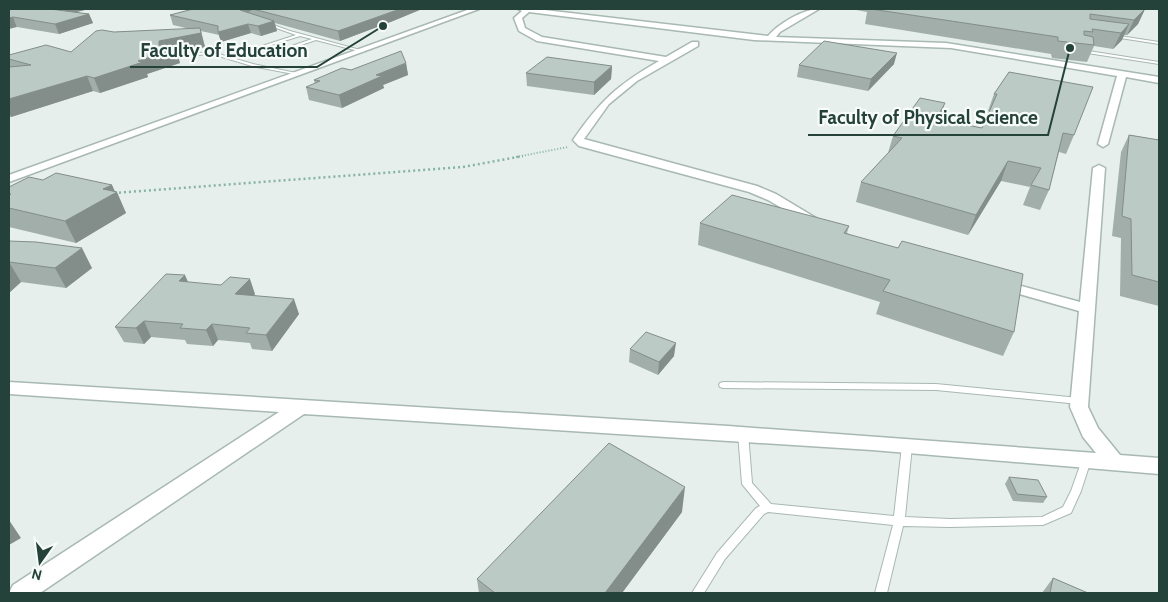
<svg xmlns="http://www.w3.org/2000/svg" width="1168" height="602" font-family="Cabin,sans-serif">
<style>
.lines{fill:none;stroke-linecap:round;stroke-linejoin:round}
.service-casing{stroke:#a8b8b2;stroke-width:2}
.minor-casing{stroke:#a8b8b2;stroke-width:3}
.path-far1{stroke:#86b3a5;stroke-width:2;stroke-dasharray:1 2;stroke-linecap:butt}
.path{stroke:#86b3a5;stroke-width:2.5;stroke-dasharray:2 3;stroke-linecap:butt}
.service{fill:#fff;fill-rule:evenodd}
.minor{fill:#fff;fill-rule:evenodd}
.wall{fill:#a1aea9}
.shaded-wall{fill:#838d89}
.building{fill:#bbcac4;stroke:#838d89}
.leader{fill:none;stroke:#24423a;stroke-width:2}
.callout-dot{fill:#24423a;stroke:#f7fbf9;stroke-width:2}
.callout-label{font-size:19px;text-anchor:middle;font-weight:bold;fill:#24423a;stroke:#f7fbf9;stroke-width:4.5;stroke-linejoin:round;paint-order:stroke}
</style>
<rect width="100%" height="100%" fill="#e6efeb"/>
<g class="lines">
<g class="service-casing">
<path id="service" d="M 265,22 L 290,31 L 364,51 L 362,52 L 316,40 L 274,54 L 274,52 L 312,39 L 300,36 L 259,49 L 259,47 L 296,35 L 265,24 Z
M 1113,35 L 1159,42 L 1159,44 L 1114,37 Z
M 1082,50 L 1159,62 L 1159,64 L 1081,52 L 1081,50 Z
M 212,52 L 253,64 L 301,74 L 299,75 L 252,66 L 212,54 L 168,57 L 166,56 L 168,55 Z
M 723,382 L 936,384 L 1079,398 L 1082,399 L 1083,401 L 1082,403 L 1079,404 L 936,390 L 723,388 L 720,387 L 719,385 L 720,383 Z
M 743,430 L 746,431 L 748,433 L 752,483 L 771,504 L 894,516 L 902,446 L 904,443 L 907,442 L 910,443 L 912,446 L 905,517 L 950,519 L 1042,517 L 1063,507 L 1071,491 L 1083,457 L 1086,456 L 1089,457 L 1091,460 L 1081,491 L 1071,513 L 1043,525 L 950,527 L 903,526 L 887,593 L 875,593 L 893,525 L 768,512 L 764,514 L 725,559 L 704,593 L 692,593 L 717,553 L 756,508 L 760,506 L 742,484 L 738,433 L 740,431 Z"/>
</g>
<g class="minor-casing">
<path id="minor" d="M 470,9 L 479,9 L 9,182 L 9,175 Z
M 518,9 L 536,9 L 768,36 C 778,24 803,9 819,9 L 780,32 L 776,37 L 946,43 L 1159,77 L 1159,83 L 1126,77 L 1108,144 L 1103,147 L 1098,144 L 1117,76 L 951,48 L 754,40 L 529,12 L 522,18 L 525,28 L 542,37 L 666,57 L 692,42 L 698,42 L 698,46 L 637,81 L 609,104 L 584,139 L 757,186 L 776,194 L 816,218 L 817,221 L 816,224 L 811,225 L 768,200 L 749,192 L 579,146 L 573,140 C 600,101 617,85 659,61 L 537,41 L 519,31 L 514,18 L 522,11 Z
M 1099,165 L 1105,168 L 1088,407 L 1098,428 L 1120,455 L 1159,458 L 1159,474 L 872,450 L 304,414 L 40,593 L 9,593 L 13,585 L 279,412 L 9,394 L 9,382 L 728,426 L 1096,453 L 1083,437 L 1070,407 L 1079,311 L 998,288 L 996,285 L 1003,281 L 1080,302 L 1093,168 Z"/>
</g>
<path class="path-far1" d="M 516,157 L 568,147"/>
<path class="path" d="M 114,193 L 463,167 L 523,156"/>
<use href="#service" class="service"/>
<use href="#minor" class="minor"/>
</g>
<path class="wall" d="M 9,9 L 89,9 L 75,12 L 89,14 L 93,23 L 59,34 L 17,27 Z
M 193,9 L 422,9 L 393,21 L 340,41 L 275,23 L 277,31 L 261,36 L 251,33 L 221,42 L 219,35 L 201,31 L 205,47 L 177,53 L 180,63 L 147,74 L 148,77 L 100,93 L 93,91 L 11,117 L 9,116 L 9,55 L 71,52 L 114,32 L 190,29 L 173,25 L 170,15 Z
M 851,9 L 1145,9 L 1138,24 L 1127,35 L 1124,35 L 1122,40 L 1113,49 L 1094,46 L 1087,62 L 1052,58 L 1051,54 L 865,24 L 867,12 Z
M 406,63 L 408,75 L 383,85 L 384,88 L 342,108 L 309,100 L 306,87 L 315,84 L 314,80 L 351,70 Z
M 894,64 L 868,91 L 797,77 L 799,65 Z
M 612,66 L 611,79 L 594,95 L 527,86 L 526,73 Z
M 1009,72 L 1074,135 L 1066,154 L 1059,152 L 1049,190 L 1040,210 L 1023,205 L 1030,187 L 1001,181 L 968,235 L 856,202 L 861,182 L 888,153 L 893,136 L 940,120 L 982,128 L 990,111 L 988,111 L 994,94 Z
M 1129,135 L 1159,140 L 1159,306 L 1120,296 L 1121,238 L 1112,236 L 1121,152 Z
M 43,180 L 112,185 L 126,213 L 76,243 L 9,227 L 9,187 Z
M 700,223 L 849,226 L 847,233 L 1014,332 L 1003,356 L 876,314 L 880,302 L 698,245 Z
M 9,241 L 92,268 L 66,288 L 21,282 L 9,293 Z
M 188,282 L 255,294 L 254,295 L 299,314 L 272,351 L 252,349 L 250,343 L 218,340 L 213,346 L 187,344 L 185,340 L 151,337 L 144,344 L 124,342 L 115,327 Z
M 630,349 L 674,356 L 658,375 L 629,362 Z
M 1009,477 L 1047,497 L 1043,503 L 1013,501 L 1005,484 Z
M 682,512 L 622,593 L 479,593 L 477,579 Z
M 1053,578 L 1088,593 L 1042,593 Z"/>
<path class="shaded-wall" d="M 49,9 L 89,9 L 53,18 Z
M 241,9 L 250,9 L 251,11 L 248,12 L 240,10 Z
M 400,9 L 422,9 L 393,21 L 340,41 L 338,31 Z
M 1145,9 L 1138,24 L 1127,35 L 1134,20 Z
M 89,14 L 93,23 L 59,34 L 55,24 Z
M 13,17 L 17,27 L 9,29 L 9,18 Z
M 274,21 L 277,31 L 261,36 L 258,26 Z
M 248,24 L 251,33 L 221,42 L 218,32 Z
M 1129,24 L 1122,40 L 1113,49 L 1121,33 Z
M 200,28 L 205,47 L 177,53 L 180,63 L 147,74 L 148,77 L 100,93 L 94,78 L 138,61 L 159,45 L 159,41 Z
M 897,53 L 894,64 L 868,91 L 871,79 Z
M 406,63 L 408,75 L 383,85 L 384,88 L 342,108 L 339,95 L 376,75 Z
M 612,66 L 611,79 L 594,95 L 594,82 Z
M 87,76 L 93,91 L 11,117 L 9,112 L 9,99 Z
M 945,103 L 939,120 L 936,119 Z
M 1008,161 L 1001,181 L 968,235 L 976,215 Z
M 112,185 L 115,193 L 117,192 L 126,213 L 76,243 L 65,221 L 103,189 Z
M 82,248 L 92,268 L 66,288 L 55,268 Z
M 9,262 L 21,282 L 9,293 Z
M 185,275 L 192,291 L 179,281 Z
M 250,279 L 255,294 L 241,309 L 235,294 Z
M 294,299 L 299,314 L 272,351 L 266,335 Z
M 144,321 L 151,337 L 144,344 L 136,328 Z
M 212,324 L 218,340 L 213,346 L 206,330 Z
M 676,343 L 674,356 L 658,375 L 659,362 Z
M 685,487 L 682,512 L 622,593 L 605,593 Z
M 9,520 L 21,538 L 9,545 Z"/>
<path class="building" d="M 9,9 L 50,9 L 89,14 L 55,24 L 13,17 L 9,18 Z
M 193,9 L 241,9 L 240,10 L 274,21 L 258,26 L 248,24 L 218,32 L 218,26 L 170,15 Z
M 253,9 L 400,9 L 338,31 Z
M 871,9 L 1145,9 L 1134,20 L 1090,14 L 1090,19 L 1129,24 L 1121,33 L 1092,29 L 1093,32 L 1084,31 L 1084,35 L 1093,37 L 1094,45 L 1058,41 L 1058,37 Z
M 200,28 L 201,33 L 159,41 L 159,45 L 175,49 L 138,61 L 143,62 L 94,78 L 87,76 L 9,99 L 9,67 L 31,65 L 9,59 L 9,55 L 46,45 L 71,52 L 96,31 L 102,30 L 114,32 Z
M 824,41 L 897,53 L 871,79 L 799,65 Z
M 401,51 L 406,63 L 376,75 L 382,76 L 339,95 L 306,87 L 320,81 L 314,80 L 342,68 L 351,70 Z
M 547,57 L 612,66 L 594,82 L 526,73 Z
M 1009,72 L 1093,87 L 1074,135 L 1063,133 L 1049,190 L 1031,185 L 1041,168 L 1008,161 L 976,215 L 861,182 L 902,138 L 893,136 L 920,98 L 945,103 L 936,119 L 982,128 L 997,94 L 994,94 Z
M 1129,135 L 1159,140 L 1159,282 L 1132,275 L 1131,219 L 1122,216 Z
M 56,173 L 112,185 L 103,189 L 117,192 L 65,221 L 9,208 L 9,196 L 11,194 L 9,194 L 9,187 L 29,177 L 43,180 Z
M 732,195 L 849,226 L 844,233 L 898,248 L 902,241 L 1023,274 L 1014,332 L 883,291 L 890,280 L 700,223 Z
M 9,241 L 36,242 L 82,248 L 55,268 L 9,262 Z
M 166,274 L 185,275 L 179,281 L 221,285 L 230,277 L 250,279 L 235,294 L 294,299 L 266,335 L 246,333 L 250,328 L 212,324 L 206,330 L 180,328 L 183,324 L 144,321 L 136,328 L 115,327 Z
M 646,332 L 676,343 L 659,362 L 630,349 Z
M 609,443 L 685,487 L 605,593 L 495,593 L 477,579 Z
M 1009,477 L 1038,480 L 1047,497 L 1017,494 Z
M 1053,578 L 1088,593 L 1050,593 Z"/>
<path class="leader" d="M383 26L317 67H130M1070 48L1048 135H808"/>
<g class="callout-dot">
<circle cx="383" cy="26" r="5"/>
<circle cx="1070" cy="48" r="5"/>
</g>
<g class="callout-label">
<text x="224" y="57">Faculty of Education</text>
<text x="928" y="124">Faculty of Physical Science</text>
</g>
<rect width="1168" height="602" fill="none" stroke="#24423a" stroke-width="20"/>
<g transform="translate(40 562) rotate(194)" stroke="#f7fbf9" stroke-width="4" paint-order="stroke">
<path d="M0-4L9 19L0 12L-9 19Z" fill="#24423a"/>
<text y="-8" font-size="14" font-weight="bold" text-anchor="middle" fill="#24423a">N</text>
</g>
</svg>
